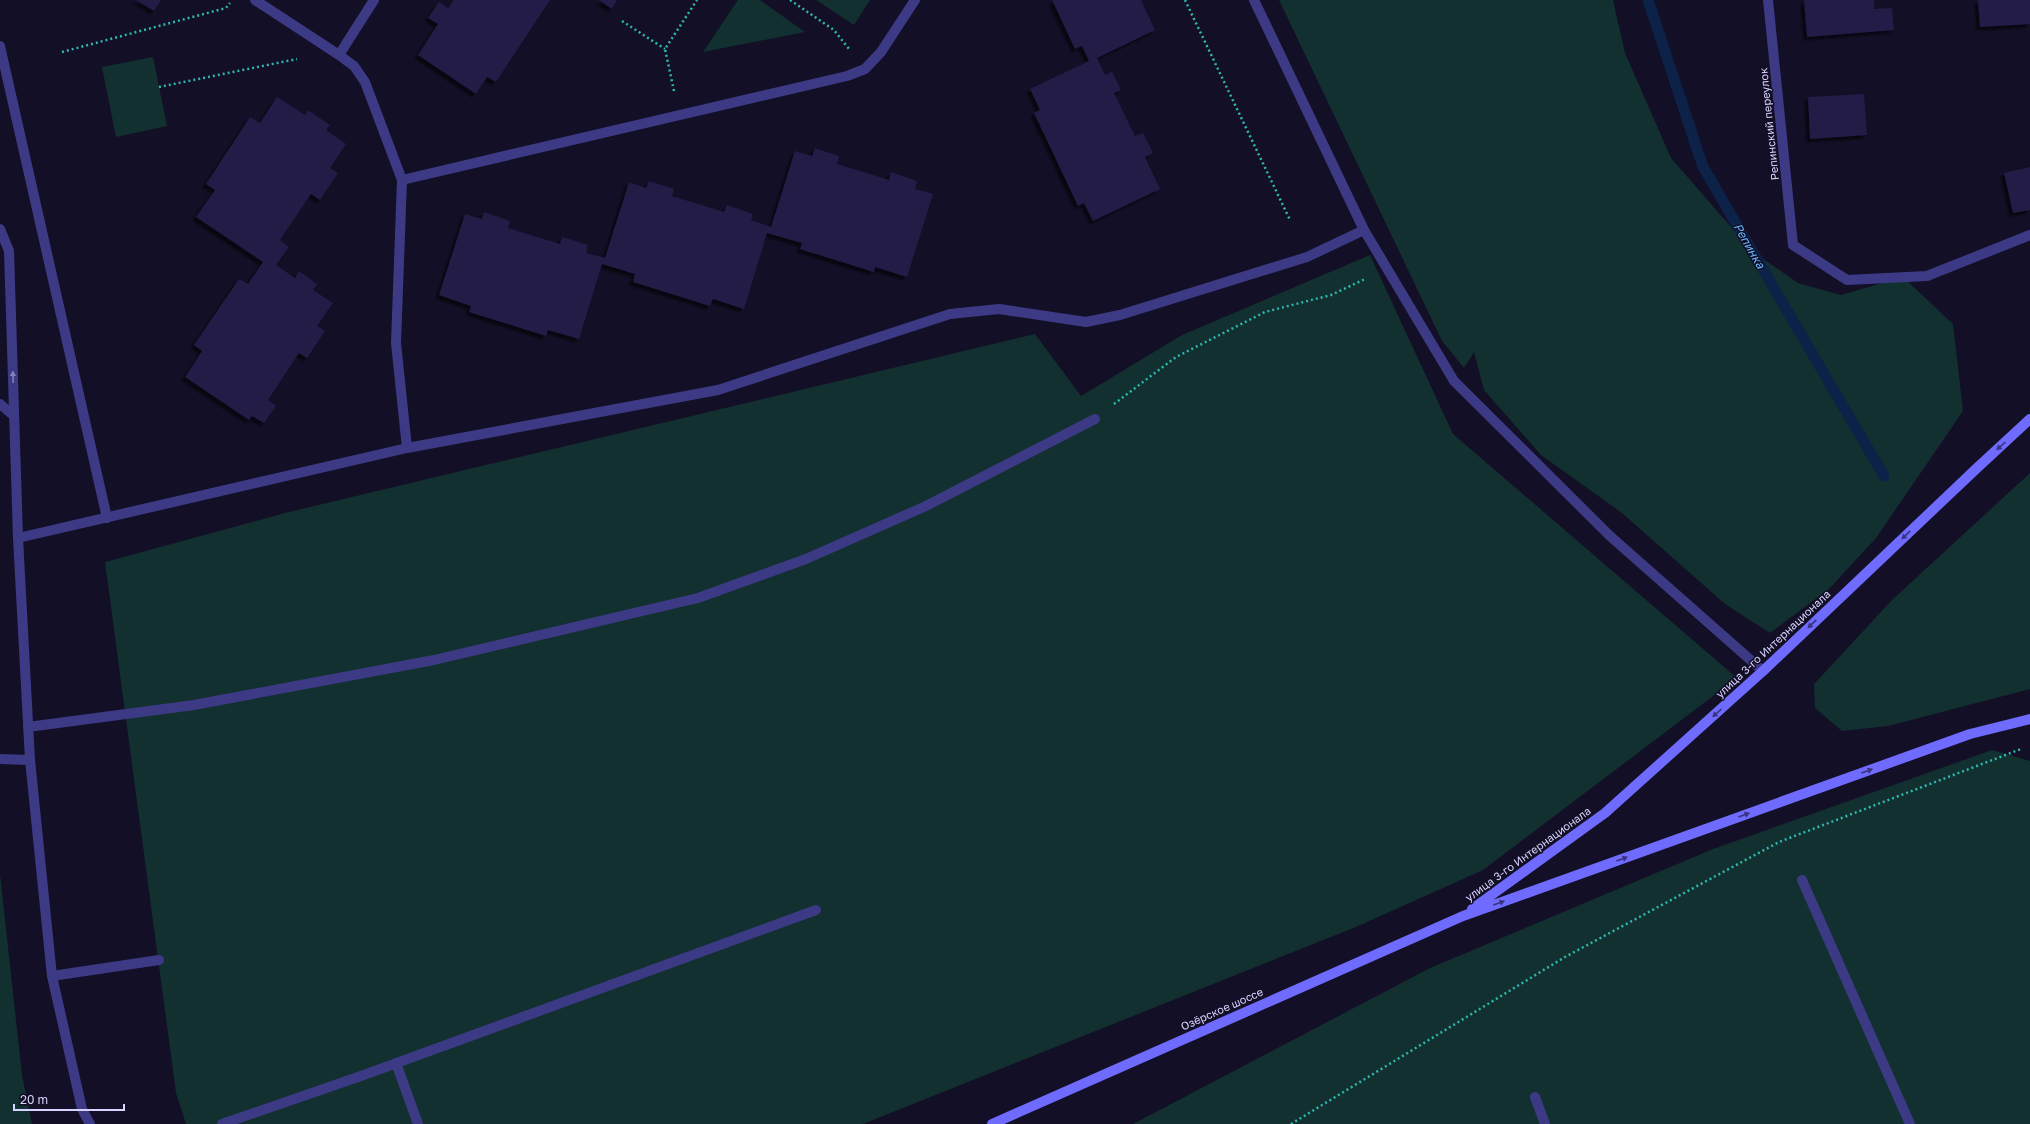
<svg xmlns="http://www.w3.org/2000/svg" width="2030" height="1124" font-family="'Golos Text',sans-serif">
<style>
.green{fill:#12302f}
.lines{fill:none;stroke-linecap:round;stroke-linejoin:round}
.stream{stroke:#0c2248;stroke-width:11}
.building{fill:#241b47;filter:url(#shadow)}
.path{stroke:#2fb8b0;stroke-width:2.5;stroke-dasharray:2 3;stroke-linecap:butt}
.service{stroke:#3d3a85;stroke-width:10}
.minor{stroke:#3d3a85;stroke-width:10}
.secondary{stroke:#6f6bff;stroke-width:10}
.oneway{fill:#837fbc}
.oneway2{fill:#38347d}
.labels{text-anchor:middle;stroke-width:3;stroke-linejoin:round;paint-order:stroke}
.street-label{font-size:11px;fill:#d9d4ff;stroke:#130f26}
.water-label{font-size:12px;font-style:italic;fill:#62b6ff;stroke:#130f26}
</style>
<defs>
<filter id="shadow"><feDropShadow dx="-3.5" dy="3.5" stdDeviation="1" flood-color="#0009"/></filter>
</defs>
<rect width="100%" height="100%" fill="#130f26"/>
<path class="green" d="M 738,0 L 760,0 L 805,32 L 703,52 Z
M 816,0 L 870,0 L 854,25 Z
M 1279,0 L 1613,0 L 1625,53 L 1671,158 L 1752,251 L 1798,283 L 1841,295 L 1903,277 L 1953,324 L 1963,411 L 1876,538 L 1829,589 L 1770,633 L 1725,604 L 1622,513 L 1541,455 L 1484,390 L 1474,352 L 1464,368 L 1442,341 Z
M 153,57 L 167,126 L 116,137 L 102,67 Z
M 1370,255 L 1453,434 L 1737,678 L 1483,870 L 1356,927 L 863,1124 L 186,1124 L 176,1093 L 105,562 L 285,513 L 1035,334 L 1081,396 L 1182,335 Z
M 2030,473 L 2030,689 L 1888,726 L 1842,731 L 1815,708 L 1814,684 L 1893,599 Z
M 1992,750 L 2030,761 L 2030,1124 L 1133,1124 L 1430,968 L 1713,849 Z
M 0,874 L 22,1075 L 32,1124 L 0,1124 Z"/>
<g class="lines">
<path class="stream" d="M 1648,0 L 1703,167 L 1884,476"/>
</g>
<path class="building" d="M 136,0 L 161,0 L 154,11 Z
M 454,0 L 550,0 L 496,82 L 487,77 L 476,94 L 418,55 L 438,24 L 428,18 L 439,2 L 448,8 Z
M 599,0 L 617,0 L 612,9 Z
M 1052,0 L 1141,0 L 1155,30 L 1097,58 L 1105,75 L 1112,72 L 1121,90 L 1114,93 L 1135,136 L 1143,133 L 1153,153 L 1145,157 L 1160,189 L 1093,221 L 1084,203 L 1078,206 L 1034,113 L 1040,110 L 1030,89 L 1089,61 L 1082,46 L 1075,49 Z
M 1804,0 L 1874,0 L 1874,9 L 1892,8 L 1894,30 L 1807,37 Z
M 1978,0 L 2030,0 L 2030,24 L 1980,27 Z
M 1864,94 L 1867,135 L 1810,139 L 1808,97 Z
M 277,97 L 305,115 L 308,110 L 330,125 L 326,130 L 346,144 L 330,168 L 338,173 L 320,200 L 311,194 L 280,240 L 289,247 L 276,265 L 295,278 L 299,271 L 317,284 L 313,290 L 333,303 L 317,326 L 325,331 L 307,358 L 299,353 L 268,400 L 276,406 L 264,423 L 252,416 L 249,420 L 185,377 L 202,351 L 194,345 L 239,279 L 248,284 L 263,262 L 196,217 L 215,190 L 206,184 L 250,117 L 260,123 Z
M 815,148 L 839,156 L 837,164 L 889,180 L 891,172 L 917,181 L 915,189 L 933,194 L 907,277 L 875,267 L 874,272 L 800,249 L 802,243 L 767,233 L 744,309 L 713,299 L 710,306 L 633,282 L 635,274 L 602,264 L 579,339 L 548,330 L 546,336 L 469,312 L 471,306 L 439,295 L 465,214 L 482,219 L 484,212 L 510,221 L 508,228 L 560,244 L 562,237 L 588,245 L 586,253 L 605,258 L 629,182 L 646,188 L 649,181 L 674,189 L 672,196 L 724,212 L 727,205 L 753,214 L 751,220 L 771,227 L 795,151 L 812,156 Z
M 2030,167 L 2030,210 L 2013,213 L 2004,173 Z"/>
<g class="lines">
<path class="path" d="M 790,0 L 834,30 L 849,49
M 1185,0 L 1290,220
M 622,21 L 665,49
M 62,52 L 226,8 L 230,3
M 159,87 L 297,59
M 674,91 L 665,49 L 697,0
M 1114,404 L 1176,357 L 1265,312 L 1331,295 L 1365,279
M 1291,1124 L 1565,957 L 1779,842 L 2021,749"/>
<path class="service" d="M 255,0 L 339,55
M 374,0 L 339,55 L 354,66 L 365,82 L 402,180
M 1254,0 L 1364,230 L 1454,381 L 1610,536 L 1763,671
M 0,46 L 107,518
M 1793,245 L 1847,280 L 1927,276 L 2030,235
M 407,448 L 396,343 L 402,180 L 847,76 L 865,69 L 881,52 L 915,0
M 18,538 L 407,448 L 718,390 L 950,314 L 999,309 L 1086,322 L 1120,315 L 1307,257 L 1364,230
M 1802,880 L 1910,1124
M 52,976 L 159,960
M 396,1063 L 418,1124
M 1535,1097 L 1545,1124"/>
<path class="minor" d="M 1768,0 L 1793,245
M 0,229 L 9,251 L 18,538 L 30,760 L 52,976 L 82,1109 L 90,1124
M 0,404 L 14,416
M 28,727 L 194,705 L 434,660 L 698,598 L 806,559 L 926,506 L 1095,419
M 0,759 L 30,760
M 222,1124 L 361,1076 L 816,910"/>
<path class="secondary" d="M 1472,909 L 1605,813 L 1763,671 L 1977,468 L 2030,419
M 992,1124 L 1463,916 L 1970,734 L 2030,719"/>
</g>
<defs><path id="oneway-solid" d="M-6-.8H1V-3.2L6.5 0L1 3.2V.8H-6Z"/></defs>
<use class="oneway" href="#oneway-solid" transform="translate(13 377) rotate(-92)"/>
<g class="oneway2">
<use href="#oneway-solid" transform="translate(2001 446) rotate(138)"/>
<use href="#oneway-solid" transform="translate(1906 535) rotate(136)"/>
<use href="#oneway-solid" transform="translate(1812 624) rotate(136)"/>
<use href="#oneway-solid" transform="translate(1717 713) rotate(138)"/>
<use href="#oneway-solid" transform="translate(1867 771) rotate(-20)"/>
<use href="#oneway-solid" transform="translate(1744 815) rotate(-20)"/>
<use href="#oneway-solid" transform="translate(1622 859) rotate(-20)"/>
<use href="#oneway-solid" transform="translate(1499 903) rotate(-20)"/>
</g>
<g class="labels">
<g class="street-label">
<text transform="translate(1769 124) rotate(-96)" y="4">Репинский переулок</text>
<text transform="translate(1773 644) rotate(-43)" y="4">улица 3-го Интернационала</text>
<text transform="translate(1528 854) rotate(-36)" y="4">улица 3-го Интернационала</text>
<text transform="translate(1222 1009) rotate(-24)" y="4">Озёрское шоссе</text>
</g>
<g class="water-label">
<text transform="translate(1749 246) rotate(60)" y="4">Репинка</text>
</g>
</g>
<path d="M14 1104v6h110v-6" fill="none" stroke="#d9d4ff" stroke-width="2"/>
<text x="20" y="1104" font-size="12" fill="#d9d4ff" stroke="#130f26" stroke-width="3" paint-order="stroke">20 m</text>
</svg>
